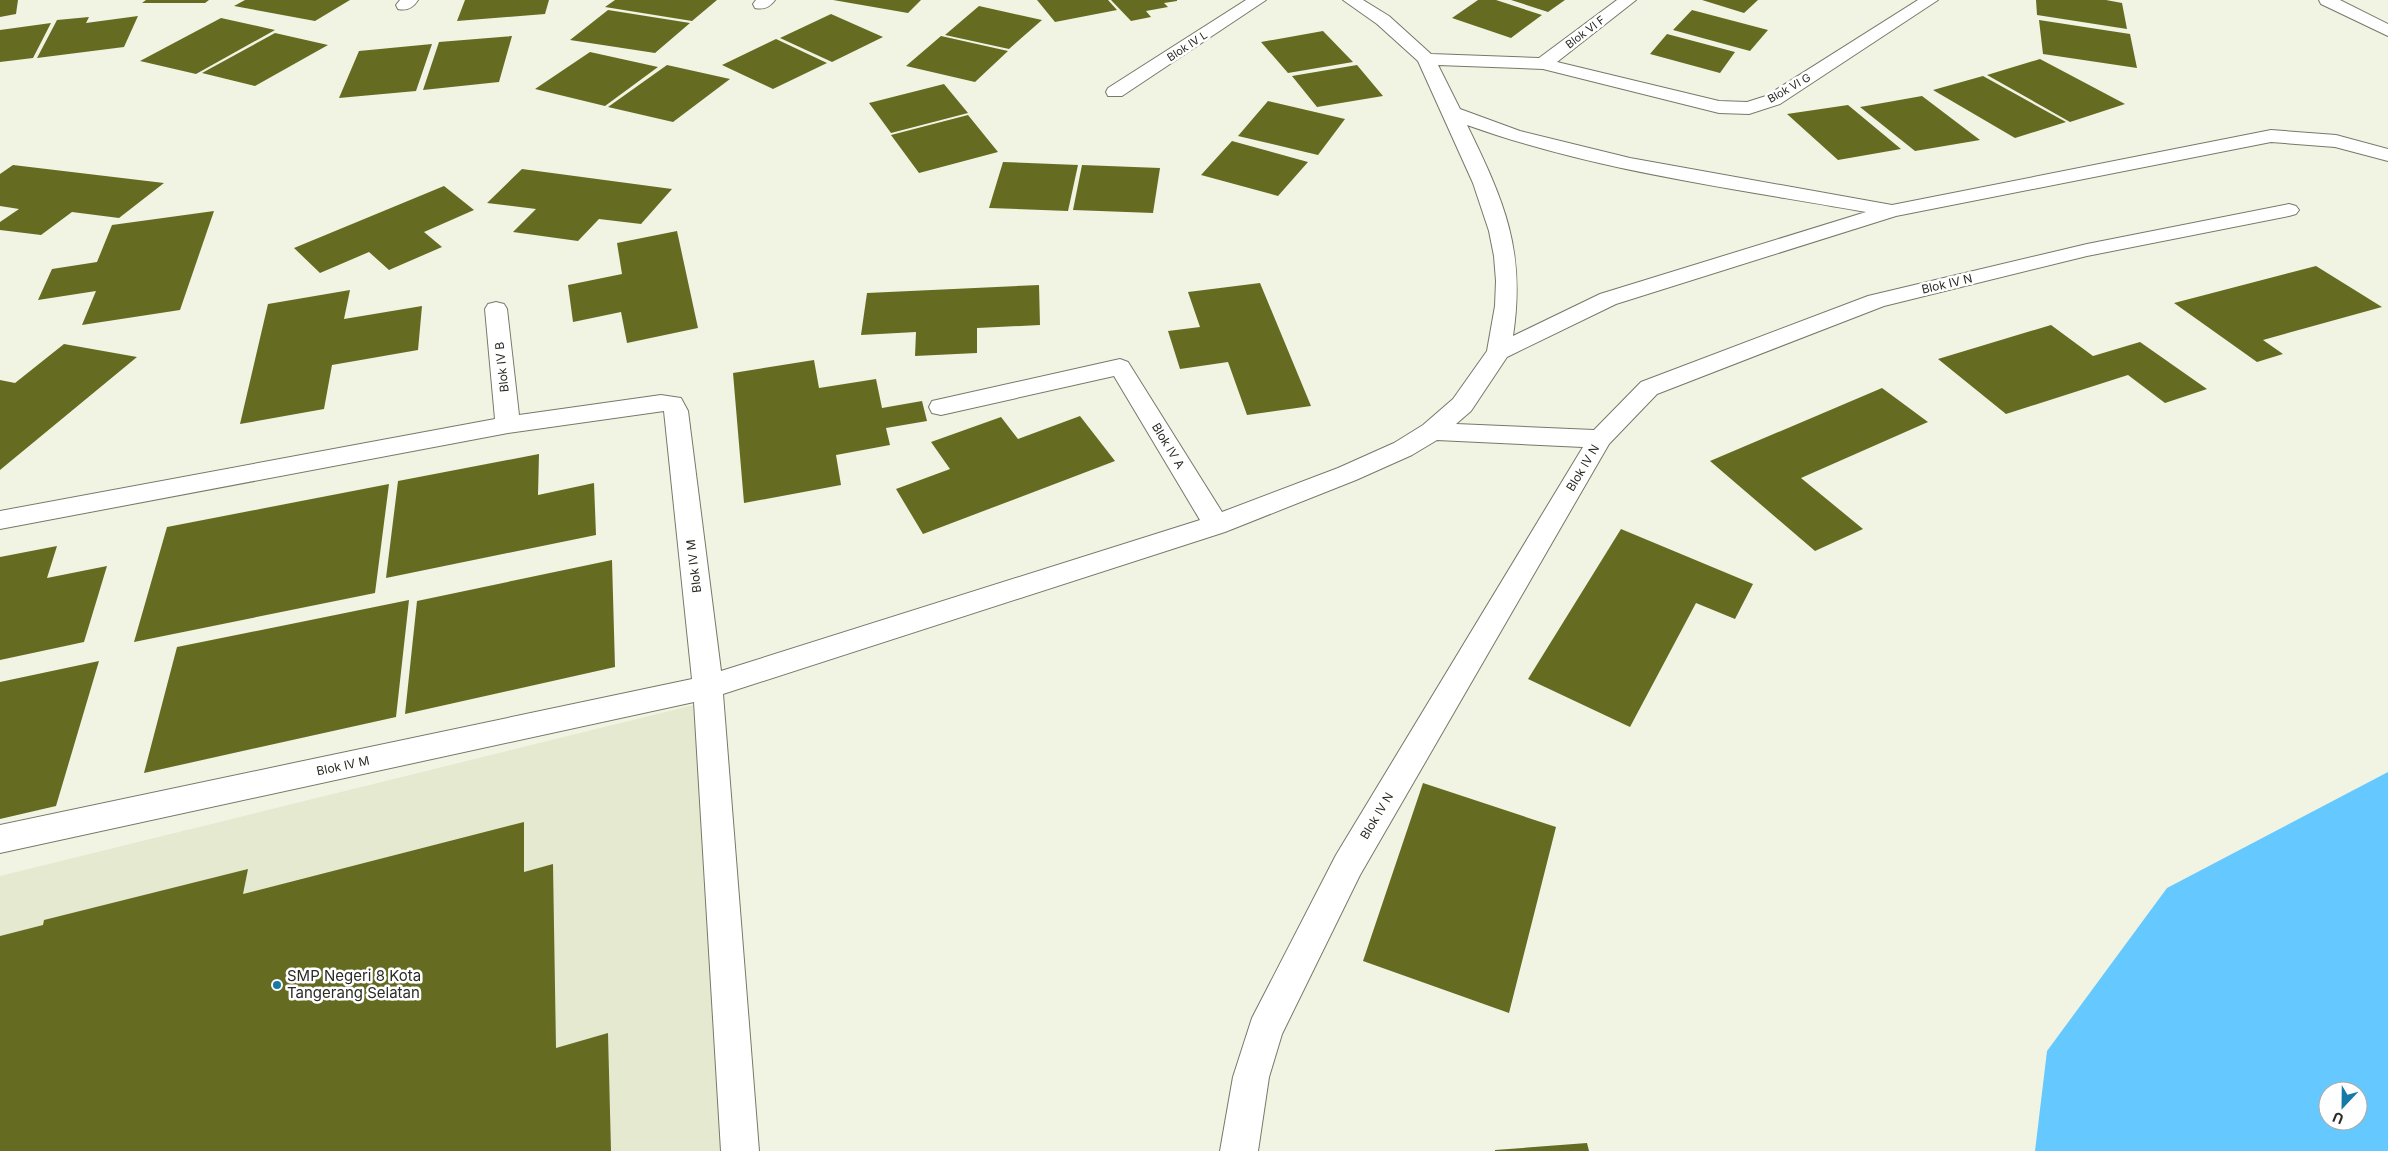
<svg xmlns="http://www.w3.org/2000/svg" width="2388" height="1151" font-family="Inter,sans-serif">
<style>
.built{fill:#e5e9d0}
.water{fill:#65c9ff;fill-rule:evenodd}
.building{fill:#656c22}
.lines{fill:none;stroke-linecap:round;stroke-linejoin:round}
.minor-casing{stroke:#767969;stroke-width:2}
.minor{fill:#fff;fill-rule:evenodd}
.poi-dot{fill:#1779a5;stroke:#fff;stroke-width:2}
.labels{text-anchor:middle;stroke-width:5;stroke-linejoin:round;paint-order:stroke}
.far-street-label{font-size:11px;fill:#2a2b24;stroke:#fff}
.street-label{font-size:12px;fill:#2a2b24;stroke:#fff}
.near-poi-label{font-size:15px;fill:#2a2b24;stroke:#fff;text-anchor:start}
</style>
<rect width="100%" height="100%" fill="#f1f4e2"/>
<path class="built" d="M 718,699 L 745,1151 L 0,1151 L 0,876 Z"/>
<path class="water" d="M 2388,772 L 2388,1151 L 2035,1151 L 2047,1051 L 2167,888 ZM 2328,1091 L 2358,1091 L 2358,1121 L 2328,1121 Z"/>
<path class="building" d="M 0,0 L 18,0 L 16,14 L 0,17 Z
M 146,0 L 209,0 L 205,3 L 142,3 Z
M 245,0 L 350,0 L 315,21 L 234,6 Z
M 465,0 L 549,0 L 545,14 L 457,21 Z
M 615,0 L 717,0 L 692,21 L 605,7 Z
M 833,0 L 921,0 L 908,13 Z
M 1037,0 L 1108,0 L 1117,10 L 1055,22 Z
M 1111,0 L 1177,0 L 1177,1 L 1164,3 L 1168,7 L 1146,11 L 1151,17 L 1131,21 Z
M 1478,0 L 1496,0 L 1542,15 L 1511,38 L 1452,18 Z
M 1511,0 L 1565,0 L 1548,12 Z
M 1702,0 L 1758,0 L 1744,13 Z
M 2036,0 L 2106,0 L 2122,3 L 2127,29 L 2037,15 Z
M 979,6 L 1042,20 L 1009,49 L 945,35 Z
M 608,10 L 690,23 L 655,53 L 570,40 Z
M 1692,10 L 1768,30 L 1750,51 L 1673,30 Z
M 831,14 L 883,37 L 832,62 L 780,38 Z
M 138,16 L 124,47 L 37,58 L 57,20 L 89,17 L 86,23 Z
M 221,18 L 275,30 L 196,74 L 140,61 Z
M 2039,20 L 2130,34 L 2137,68 L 2043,54 Z
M 51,23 L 33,58 L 0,62 L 0,30 Z
M 1323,31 L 1353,62 L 1288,73 L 1261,42 Z
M 275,33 L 328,45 L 255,86 L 202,73 Z
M 1667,34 L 1735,52 L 1720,73 L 1650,54 Z
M 512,36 L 499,82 L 423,90 L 439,42 Z
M 941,36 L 1008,51 L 975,82 L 906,66 Z
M 776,39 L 827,63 L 773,89 L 722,65 Z
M 432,44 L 416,91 L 339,98 L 359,51 Z
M 590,52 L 658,67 L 605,106 L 535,89 Z
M 2040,59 L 2125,104 L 2070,122 L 1987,75 Z
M 667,65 L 730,79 L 673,122 L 608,107 Z
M 1357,65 L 1383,96 L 1317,107 L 1292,76 Z
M 1983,76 L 2066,122 L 2015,138 L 1933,90 Z
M 944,84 L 968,113 L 891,133 L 869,103 Z
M 1922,96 L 1980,140 L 1915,151 L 1860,107 Z
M 1268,101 L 1345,119 L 1318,155 L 1238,136 Z
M 1848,105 L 1901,149 L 1838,160 L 1787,114 Z
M 968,115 L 998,152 L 919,173 L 891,135 Z
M 1232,141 L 1308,162 L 1278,196 L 1201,175 Z
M 1003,162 L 1078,165 L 1068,211 L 989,208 Z
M 13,165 L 164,183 L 119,218 L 72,212 L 41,235 L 0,230 L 0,222 L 19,209 L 0,206 L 0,174 Z
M 1082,165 L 1160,168 L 1153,213 L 1073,210 Z
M 522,169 L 672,189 L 641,224 L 599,219 L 578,241 L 513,232 L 536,209 L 487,203 Z
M 444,186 L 474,210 L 424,232 L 442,247 L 389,270 L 369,252 L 320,273 L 294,248 Z
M 214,211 L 180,310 L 82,325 L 96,291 L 38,300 L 52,269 L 97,262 L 112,225 Z
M 677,231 L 698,328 L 627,343 L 621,312 L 573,322 L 568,285 L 622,274 L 617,243 Z
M 2316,266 L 2382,307 L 2263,340 L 2283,354 L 2257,362 L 2174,303 Z
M 1260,283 L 1311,406 L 1247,415 L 1228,362 L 1180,369 L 1168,331 L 1200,327 L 1188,292 Z
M 1039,285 L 1040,325 L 977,328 L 977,353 L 915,356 L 916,332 L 861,335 L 867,293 Z
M 350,290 L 344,319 L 422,306 L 418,350 L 332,365 L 324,409 L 240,424 L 268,304 Z
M 2051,325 L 2093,356 L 2140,342 L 2207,389 L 2165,403 L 2128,375 L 2006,414 L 1938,359 Z
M 64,344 L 137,357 L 0,470 L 0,380 L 15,383 Z
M 814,360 L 819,388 L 876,379 L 882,408 L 922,401 L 927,421 L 886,428 L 890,445 L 836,455 L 841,485 L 744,503 L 733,373 Z
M 1882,388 L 1928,422 L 1801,478 L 1863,529 L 1815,551 L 1710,461 Z
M 1080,416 L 1115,461 L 923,534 L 896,489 L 950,469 L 931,442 L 1001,417 L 1018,439 Z
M 539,454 L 538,495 L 594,483 L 596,535 L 386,578 L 398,481 Z
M 389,484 L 375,593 L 134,642 L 167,527 Z
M 1621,529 L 1753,584 L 1735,619 L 1696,603 L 1630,727 L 1528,679 Z
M 57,546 L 47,578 L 107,566 L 84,642 L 0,660 L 0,557 Z
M 612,560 L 615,667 L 405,714 L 417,601 Z
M 409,600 L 396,717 L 144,773 L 177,647 Z
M 99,661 L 56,806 L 0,819 L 0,682 Z
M 1423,783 L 1556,827 L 1509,1013 L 1363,961 Z
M 524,822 L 524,872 L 553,864 L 556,1048 L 608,1033 L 611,1151 L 0,1151 L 0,936 L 43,925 L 44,920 L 248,869 L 243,894 Z
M 1587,1143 L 1589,1151 L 1495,1151 L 1495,1150 Z"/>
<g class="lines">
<g class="minor-casing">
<path id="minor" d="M 400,0 L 418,0 C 413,8 407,11 398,9 L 396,5 Z
M 756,0 L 775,0 C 770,7 764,10 755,8 L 753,4 Z
M 1246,0 L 1266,0 L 1122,96 L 1108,96 L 1106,92 L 1108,88 Z
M 1343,0 L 1363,0 L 1389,16 L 1431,54 L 1539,58 L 1617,0 L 1636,0 L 1557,62 L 1719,101 L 1747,102 L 1766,96 L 1918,0 L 1938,0 L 1780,104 L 1749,114 L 1719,113 L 1543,69 L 1438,65 L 1460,109 L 1520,131 L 1630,158 L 1892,205 L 2271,130 L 2336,135 L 2388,149 L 2388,161 L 2335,147 L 2271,142 L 1896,216 L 1616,304 L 1507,357 L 1471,411 L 1456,424 L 1594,430 L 1641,382 L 1868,296 L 2087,244 L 2289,204 L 2296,206 L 2299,210 L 2296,214 L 2289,216 L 2087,256 L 1884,306 L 1657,394 L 1609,444 L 1360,875 L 1282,1034 L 1269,1077 L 1258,1151 L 1220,1151 L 1233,1077 L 1252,1018 L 1336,855 L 1583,447 L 1437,440 L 1412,455 L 1356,480 L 1225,532 L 723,694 L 759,1151 L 721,1151 L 694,702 L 0,853 L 0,825 L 692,679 L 664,411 L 508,433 L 0,529 L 0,511 L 495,419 L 485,309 L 488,304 L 496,302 L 504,304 L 507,309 L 519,415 L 661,395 L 681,398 L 688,411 L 721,671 L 1200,520 L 1114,376 L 941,415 L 932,413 L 929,407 L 932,401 L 1120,359 L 1128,362 L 1222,512 L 1338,468 L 1394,443 L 1423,425 L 1453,399 L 1487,351 L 1495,306 L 1496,281 L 1494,256 L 1489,231 L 1473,183 L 1418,61 L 1377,24 ZM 1467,125 C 1595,171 1732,188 1866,212 L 1600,294 L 1513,336 C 1526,250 1504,201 1467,125 Z
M 2319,0 L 2340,0 L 2388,24 L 2388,36 L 2321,4 Z"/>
</g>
<use href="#minor" class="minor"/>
</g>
<circle class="poi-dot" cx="277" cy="985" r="5"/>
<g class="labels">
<g class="far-street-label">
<text transform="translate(1585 32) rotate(-37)" y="4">Blok VI F</text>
<text transform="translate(1187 46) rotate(-33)" y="4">Blok IV L</text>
<text transform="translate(1789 88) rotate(-30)" y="4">Blok VI G</text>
</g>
<g class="street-label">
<text transform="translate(1947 284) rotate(-13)" y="4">Blok IV N</text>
<text transform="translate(502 367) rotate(-96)" y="4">Blok IV B</text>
<text transform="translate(1168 446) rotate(59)" y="4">Blok IV A</text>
<text transform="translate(1583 468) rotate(-59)" y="4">Blok IV N</text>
<text transform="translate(694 566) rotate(-97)" y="4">Blok IV M</text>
<text transform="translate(343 766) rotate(-12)" y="4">Blok IV M</text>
<text transform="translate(1377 816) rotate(-59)" y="4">Blok IV N</text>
</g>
<g class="near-poi-label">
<text x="287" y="981">SMP Negeri 8 Kota<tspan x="287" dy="17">Tangerang Selatan</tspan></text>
</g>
</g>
<g transform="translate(2343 1106) rotate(202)"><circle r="24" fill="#ffffff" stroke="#aaaaa7"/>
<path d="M0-4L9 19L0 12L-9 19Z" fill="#1779a5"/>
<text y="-8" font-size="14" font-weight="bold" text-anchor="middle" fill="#2a2b24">U</text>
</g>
</svg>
